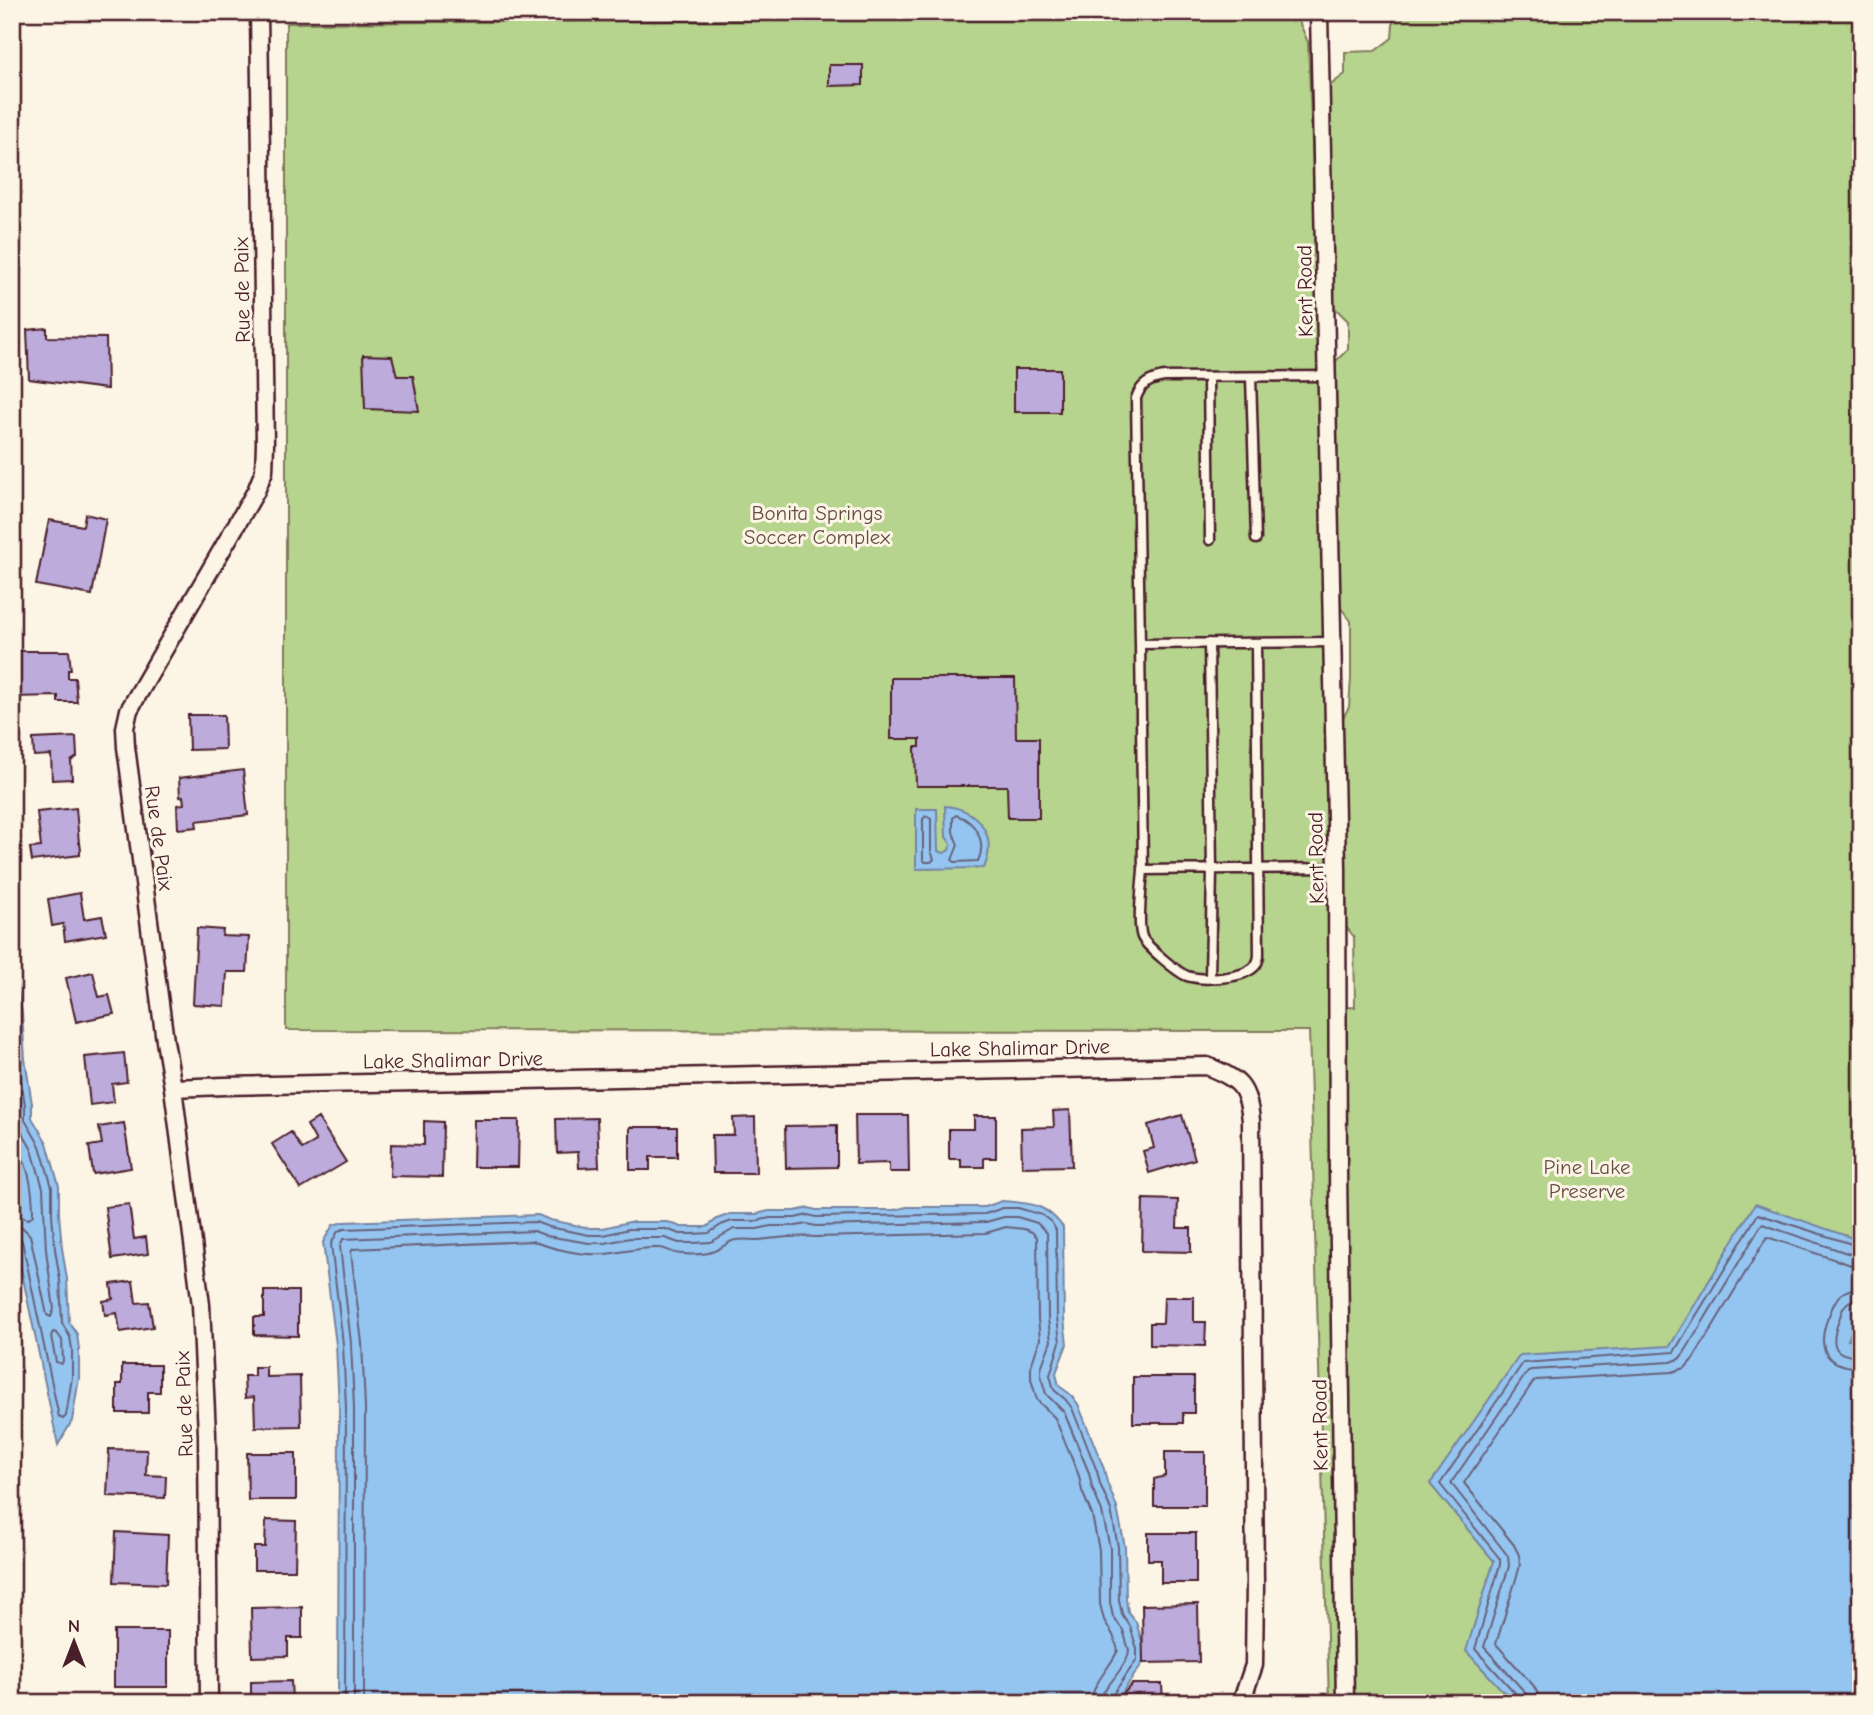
<svg xmlns="http://www.w3.org/2000/svg" width="1873" height="1715" font-family="'Comic Neue',sans-serif">
<style>
.green{fill:#b6d48d;stroke:#807a5c;stroke-width:2}
.water{fill:#94c5f0;stroke:#7683a1;stroke-width:2}
.lines{fill:none;stroke-linecap:round;stroke-linejoin:round}
.shore{stroke:#68617a;stroke-width:2}
.building{fill:#bcabdb;stroke:#4a1f2b;stroke-width:2}
.service-casing{stroke:#4a1f2b;stroke-width:13}
.minor-casing{stroke:#4a1f2b;stroke-width:21}
.service{stroke:#fcf5e5;stroke-width:8}
.minor{stroke:#fcf5e5;stroke-width:16}
.labels{text-anchor:middle;stroke-width:6;stroke-linejoin:round;paint-order:stroke}
.street-label{font-size:21px;fill:#4a1f2b;stroke:#fcf5e5}
.park-label{font-size:21px;fill:#654c44;stroke:#fcf5e5}
</style>
<rect width="100%" height="100%" fill="#fcf5e5"/>
<filter id="ink" filterUnits="userSpaceOnUse"><feTurbulence type="fractalNoise" baseFrequency=".0143" numOctaves="2"/><feDisplacementMap in="SourceGraphic" scale="14" xChannelSelector="R" yChannelSelector="G"/><feConvolveMatrix kernelMatrix="1 2 1 2 8 2 1 2 1" color-interpolation-filters="sRGB"/></filter>
<g filter="url(#ink)">
<path class="green" d="M 1394,12 L 1861,12 L 1861,1703 L 1329,1703 L 1309,1031 L 286,1030 L 286,23 L 1297,17 L 1308,42 L 1320,347 L 1330,1030 L 1337,1030 L 1337,1008 L 1355,1007 L 1354,937 L 1335,912 L 1333,736 L 1349,707 L 1351,678 L 1351,621 L 1336,602 L 1328,369 L 1348,349 L 1348,321 L 1333,306 L 1321,144 L 1328,87 L 1345,74 L 1345,52 L 1375,51 L 1392,38 Z"/>
<path class="water" d="M 12,203 L 17,233 L 18,262 L 18,291 L 12,300 Z
M 945,806 C 979,809 998,836 984,868 L 916,869 L 916,809 L 937,809 L 938,851 L 944,853 L 949,850 L 951,844 L 946,837 Z
M 12,957 L 22,1013 L 25,1059 L 32,1104 L 32,1118 L 47,1143 L 59,1186 L 59,1214 L 62,1248 L 67,1279 L 69,1322 L 77,1334 L 79,1349 L 79,1378 L 72,1421 L 58,1445 L 12,1226 Z
M 1002,1201 C 1030,1203 1045,1203 1063,1227 L 1064,1318 L 1067,1344 L 1056,1373 L 1059,1386 L 1070,1394 L 1078,1404 L 1104,1469 L 1107,1482 L 1117,1508 L 1125,1547 L 1126,1599 L 1128,1612 L 1136,1622 L 1144,1648 L 1144,1661 L 1115,1703 L 338,1703 L 339,1407 L 336,1345 L 323,1242 L 333,1225 L 343,1222 L 538,1215 L 550,1220 L 590,1228 L 603,1228 L 629,1222 L 668,1222 L 681,1227 L 707,1227 L 717,1219 L 730,1214 L 756,1214 L 769,1211 L 795,1211 L 809,1208 L 816,1210 L 894,1210 L 907,1207 L 985,1207 Z
M 1755,1204 L 1861,1241 L 1861,1306 L 1848,1340 L 1861,1340 L 1861,1703 L 1514,1703 L 1466,1651 L 1494,1561 L 1430,1484 L 1520,1355 L 1670,1346 Z"/>
<g class="lines">
<path class="shore" d="M 956,815 C 976,821 987,842 978,861 L 955,862 L 952,860 L 958,845 L 953,832 L 953,818 Z
M 926,816 L 931,819 L 931,851 L 934,859 L 931,862 L 925,862 L 923,859 L 923,819 Z
M 12,998 L 15,1014 L 18,1060 L 25,1105 L 25,1120 L 40,1146 L 52,1187 L 52,1215 L 55,1249 L 60,1280 L 62,1323 L 70,1337 L 72,1349 L 72,1377 L 66,1416 L 63,1419 L 59,1417 L 22,1241 L 18,1235 L 12,1234
M 12,1079 L 17,1123 L 32,1150 L 43,1188 L 46,1250 L 54,1309 L 51,1317 L 47,1315 L 30,1235 L 23,1228 L 12,1225
M 12,1137 C 28,1163 33,1185 33,1215 L 29,1219 L 12,1215
M 1861,1288 C 1853,1288 1846,1290 1840,1295 C 1833,1302 1831,1312 1827,1320 C 1816,1351 1828,1368 1861,1367
M 1861,1298 C 1856,1299 1854,1298 1850,1301 C 1843,1305 1841,1313 1839,1320 C 1830,1344 1832,1357 1861,1356
M 53,1332 L 57,1333 L 62,1340 L 63,1361 L 61,1364 L 56,1362 L 51,1336 Z
M 345,1703 L 346,1407 L 343,1344 L 331,1244 L 338,1231 L 344,1229 L 535,1222 L 549,1227 L 589,1235 L 604,1235 L 629,1229 L 666,1229 L 680,1234 L 694,1234 L 709,1233 L 721,1225 L 732,1221 L 756,1221 L 770,1218 L 795,1218 L 808,1215 L 816,1217 L 985,1214 L 1003,1208 L 1018,1208 L 1042,1215 L 1051,1222 L 1056,1230 L 1057,1318 L 1060,1342 L 1050,1375 L 1054,1390 L 1065,1399 L 1072,1408 L 1097,1471 L 1100,1484 L 1111,1510 L 1118,1547 L 1119,1600 L 1122,1614 L 1130,1626 L 1137,1649 L 1137,1659 L 1112,1696 L 1110,1703
M 354,1703 L 354,1407 L 351,1343 L 340,1246 L 343,1239 L 534,1231 L 547,1236 L 589,1243 L 605,1243 L 630,1238 L 665,1238 L 679,1243 L 694,1243 L 711,1242 L 734,1229 L 757,1229 L 771,1226 L 796,1226 L 807,1224 L 816,1226 L 986,1222 L 1004,1217 L 1017,1217 L 1037,1223 L 1047,1233 L 1048,1319 L 1051,1341 L 1041,1368 L 1041,1377 L 1046,1394 L 1064,1412 L 1089,1473 L 1092,1487 L 1102,1512 L 1110,1548 L 1110,1602 L 1113,1617 L 1123,1630 L 1129,1650 L 1128,1656 L 1120,1670 L 1103,1693 L 1101,1703
M 364,1703 L 365,1407 L 362,1343 L 351,1252 L 353,1249 L 532,1241 C 554,1249 582,1256 606,1254 C 624,1252 640,1247 659,1248 C 665,1248 669,1251 675,1253 C 685,1255 702,1255 712,1252 C 721,1250 727,1241 736,1240 C 743,1239 750,1240 757,1240 C 777,1238 797,1235 816,1237 L 986,1233 L 1006,1227 L 1024,1229 L 1032,1232 L 1037,1237 L 1038,1319 L 1040,1339 L 1031,1366 L 1031,1379 L 1037,1400 L 1055,1418 L 1079,1476 L 1082,1491 L 1092,1515 L 1099,1550 L 1100,1604 L 1104,1620 L 1113,1635 L 1118,1650 C 1110,1668 1092,1683 1091,1703
M 1518,1703 L 1517,1695 L 1475,1649 L 1500,1565 L 1500,1559 L 1440,1484 L 1523,1363 L 1674,1352 L 1758,1214 L 1861,1247
M 1527,1703 L 1527,1696 L 1523,1690 L 1484,1647 L 1509,1566 L 1508,1556 L 1451,1483 L 1528,1371 L 1531,1370 L 1671,1362 L 1679,1359 L 1684,1353 L 1762,1224 L 1853,1255 L 1861,1256
M 1538,1703 L 1537,1692 L 1533,1685 L 1496,1644 L 1520,1566 L 1519,1555 L 1514,1545 L 1464,1483 L 1534,1381 L 1536,1380 L 1672,1372 L 1685,1368 L 1693,1359 L 1767,1237 L 1851,1265 L 1861,1266"/>
</g>
<path class="building" d="M 829,65 L 863,65 L 863,85 L 829,86 Z
M 47,328 L 47,337 L 106,338 L 107,389 L 29,379 L 27,330 Z
M 363,355 L 392,356 L 397,376 L 413,376 L 419,411 L 365,409 Z
M 1014,369 L 1060,369 L 1060,412 L 1014,412 Z
M 85,514 L 106,519 L 92,595 L 36,585 L 49,520 L 83,526 Z
M 12,651 L 69,651 L 71,670 L 68,670 L 68,678 L 75,678 L 77,702 L 58,702 L 58,696 L 12,697 Z
M 891,678 L 1015,678 L 1016,738 L 1039,738 L 1039,818 L 1008,818 L 1007,786 L 916,786 L 915,747 L 920,747 L 920,739 L 891,739 Z
M 188,715 L 224,715 L 225,749 L 189,750 Z
M 76,737 L 77,757 L 71,761 L 72,779 L 52,780 L 51,755 L 34,756 L 33,739 Z
M 243,770 L 248,815 L 196,821 L 197,827 L 178,829 L 177,805 L 184,804 L 183,796 L 180,797 L 179,778 Z
M 76,808 L 79,843 L 80,843 L 81,850 L 80,851 L 80,855 L 32,861 L 30,848 L 41,847 L 37,812 Z
M 80,893 L 84,919 L 102,916 L 106,934 L 65,941 L 63,924 L 52,926 L 48,899 Z
M 197,928 L 223,930 L 222,936 L 249,937 L 247,972 L 227,972 L 225,1006 L 193,1004 Z
M 93,972 L 99,997 L 109,995 L 114,1014 L 76,1022 L 66,978 Z
M 124,1053 L 127,1082 L 112,1084 L 114,1102 L 90,1105 L 85,1057 Z
M 1070,1110 L 1072,1166 L 1022,1167 L 1021,1128 L 1054,1127 L 1053,1111 Z
M 855,1115 L 908,1115 L 909,1172 L 889,1172 L 889,1163 L 856,1164 Z
M 1182,1115 L 1195,1159 L 1149,1173 L 1143,1151 L 1154,1148 L 1148,1125 Z
M 974,1116 L 996,1116 L 996,1158 L 984,1158 L 984,1167 L 961,1167 L 961,1159 L 949,1159 L 949,1129 L 974,1129 Z
M 755,1117 L 756,1173 L 713,1173 L 712,1135 L 734,1135 L 733,1118 Z
M 318,1118 L 346,1162 L 301,1189 L 272,1144 L 291,1132 L 302,1149 L 316,1141 L 307,1125 Z
M 597,1118 L 599,1167 L 579,1168 L 578,1152 L 557,1153 L 556,1119 Z
M 474,1120 L 519,1120 L 518,1167 L 473,1167 Z
M 424,1121 L 443,1122 L 442,1177 L 390,1176 L 391,1144 L 424,1145 Z
M 124,1123 L 131,1168 L 93,1174 L 89,1146 L 102,1144 L 99,1127 Z
M 837,1125 L 837,1167 L 786,1168 L 785,1126 Z
M 630,1127 L 677,1127 L 677,1157 L 650,1157 L 650,1170 L 630,1170 Z
M 1143,1199 L 1178,1200 L 1177,1228 L 1191,1228 L 1191,1252 L 1142,1251 Z
M 129,1204 L 134,1239 L 146,1237 L 148,1254 L 112,1259 L 105,1207 Z
M 133,1281 L 136,1303 L 149,1302 L 153,1327 L 120,1332 L 117,1313 L 105,1315 L 103,1301 L 113,1299 L 111,1284 Z
M 264,1291 L 298,1291 L 298,1336 L 254,1335 L 254,1317 L 264,1317 Z
M 1164,1297 L 1194,1297 L 1194,1322 L 1206,1322 L 1205,1346 L 1150,1345 L 1150,1323 L 1163,1323 Z
M 122,1365 L 160,1365 L 160,1392 L 148,1392 L 148,1413 L 117,1413 L 117,1384 L 122,1384 Z
M 254,1367 L 266,1367 L 266,1377 L 300,1376 L 301,1426 L 255,1427 L 254,1397 L 245,1398 L 244,1376 L 254,1376 Z
M 1133,1377 L 1194,1377 L 1194,1413 L 1183,1413 L 1183,1423 L 1133,1423 Z
M 109,1449 L 147,1450 L 146,1475 L 166,1476 L 165,1498 L 107,1496 Z
M 1165,1452 L 1205,1452 L 1205,1506 L 1154,1506 L 1154,1479 L 1165,1476 Z
M 247,1453 L 296,1453 L 296,1500 L 248,1500 Z
M 266,1520 L 296,1521 L 295,1570 L 254,1570 L 254,1547 L 265,1547 Z
M 116,1532 L 168,1535 L 166,1584 L 114,1582 Z
M 1148,1533 L 1196,1533 L 1196,1583 L 1161,1583 L 1161,1560 L 1148,1560 Z
M 1198,1604 L 1199,1662 L 1143,1663 L 1142,1605 Z
M 302,1607 L 302,1638 L 288,1638 L 288,1656 L 252,1657 L 251,1608 Z
M 114,1631 L 168,1631 L 168,1687 L 114,1687 Z
M 291,1681 L 292,1700 L 301,1700 L 301,1703 L 251,1703 L 251,1682 Z
M 1132,1684 L 1162,1684 L 1163,1703 L 1115,1703 Z"/>
<g class="lines">
<g class="service-casing">
<path id="service" d="M 1208,377 L 1210,540
M 1251,377 L 1256,539
M 1332,642 L 1140,644 L 1143,870 L 1337,868
M 1209,643 L 1212,870 L 1210,978
M 1140,644 L 1136,398 C 1141,384 1150,379 1165,377 L 1328,376
M 1143,870 C 1142,885 1137,924 1142,937 C 1146,946 1177,972 1187,976 C 1203,981 1245,979 1256,965 C 1257,963 1259,957 1259,955 L 1256,643"/>
</g>
<g class="minor-casing">
<path id="minor" d="M 1319,12 L 1337,868 L 1338,1171 L 1345,1703
M 173,1088 L 224,1086 L 1207,1066 C 1239,1079 1248,1086 1251,1121 L 1255,1585 L 1254,1665 L 1241,1703
M 209,1703 L 207,1434 L 201,1305 L 173,1088 L 165,1041 L 126,747 L 125,728 L 129,710 L 256,491 L 264,471 L 265,444 L 259,12"/>
</g>
<use href="#service" class="service"/>
<use href="#minor" class="minor"/>
</g>
</g>
<g class="labels">
<g class="street-label">
<text transform="translate(242 290) rotate(-91)" y="7">Rue de Paix</text>
<text transform="translate(1305 291) rotate(-91)" y="7">Kent Road</text>
<text transform="translate(159 838) rotate(82)" y="7">Rue de Paix</text>
<text transform="translate(1316 858) rotate(-91)" y="7">Kent Road</text>
<text transform="translate(1020 1048) rotate(-1)" y="7">Lake Shalimar Drive</text>
<text transform="translate(453 1060) rotate(-1)" y="7">Lake Shalimar Drive</text>
<text transform="translate(184 1404) rotate(-92)" y="7">Rue de Paix</text>
<text transform="translate(1320 1425) rotate(-91)" y="7">Kent Road</text>
</g>
<g class="park-label">
<text x="817" y="520">Bonita Springs<tspan x="817" dy="24">Soccer Complex</tspan></text>
<text x="1587" y="1174">Pine Lake<tspan x="1587" dy="24">Preserve</tspan></text>
</g>
</g>
<rect width="1873" height="1715" fill="none" stroke="#fcf5e5" stroke-width="42"/>
<rect x="21" y="21" width="1831" height="1673" fill="none" stroke="#4a1f2b" stroke-width="2.5" filter="url(#ink)"/>
<g transform="translate(74 1642)" stroke="#fcf5e5" stroke-width="5" paint-order="stroke">
<path d="M0-5L12 26L0 18L-12 26Z" fill="#4a1f2b"/>
<text y="-10" font-size="19" font-weight="bold" text-anchor="middle" fill="#4a1f2b">N</text>
</g>
</svg>
